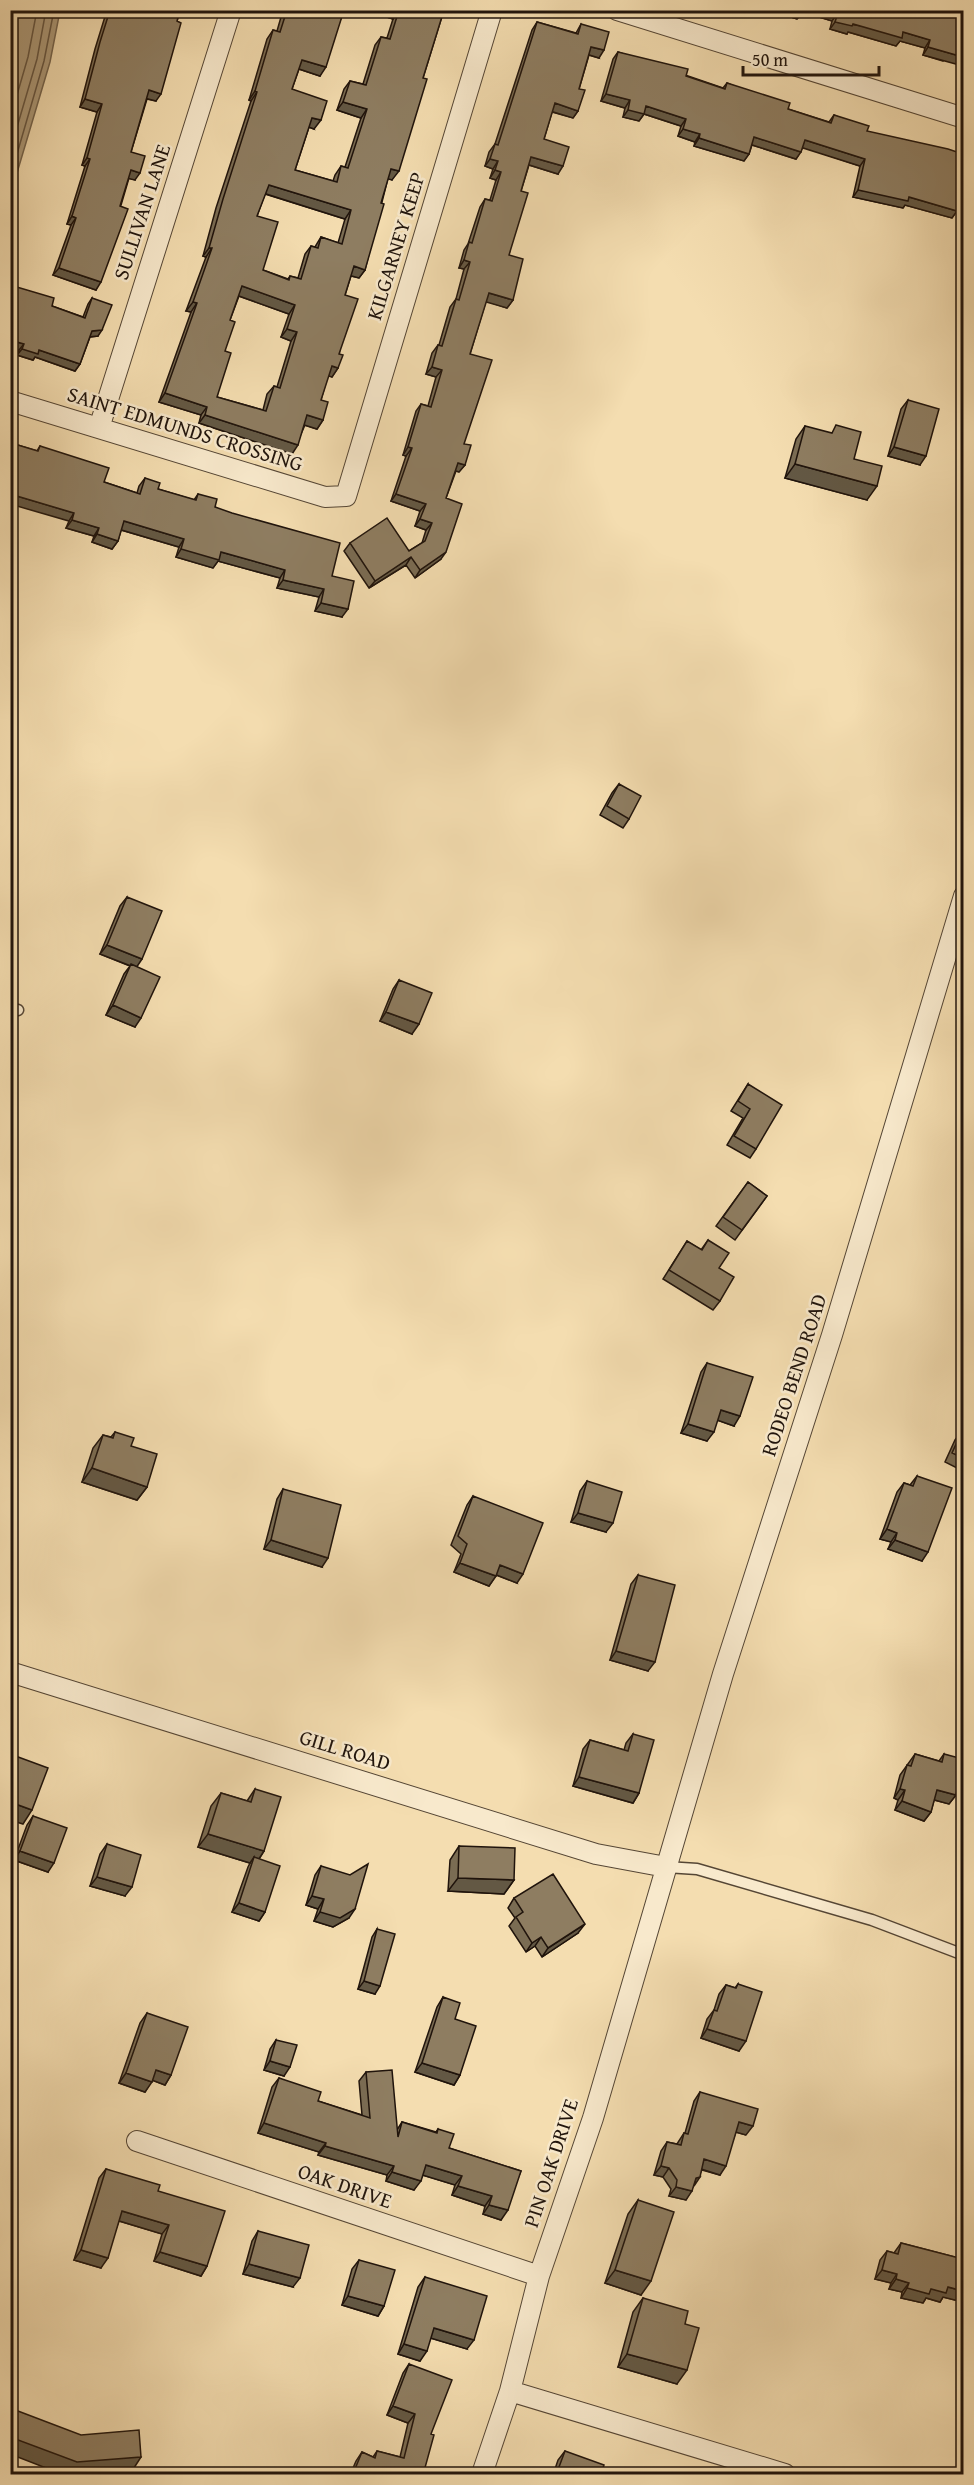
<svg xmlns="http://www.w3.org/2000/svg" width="974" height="2485" font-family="'Gentium Book Plus',serif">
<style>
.water{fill:#ac9978;stroke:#74644d;stroke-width:1.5}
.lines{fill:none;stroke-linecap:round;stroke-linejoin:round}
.shore{stroke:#665642;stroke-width:1.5}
.service-casing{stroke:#554635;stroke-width:13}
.minor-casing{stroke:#554635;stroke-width:22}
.service{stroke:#f8e9cc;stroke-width:10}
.minor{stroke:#f8e9cc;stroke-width:20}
.wall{fill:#7a6c53;stroke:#20140c;stroke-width:1.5;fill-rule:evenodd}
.shaded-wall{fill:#635844;stroke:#20140c;stroke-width:1.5}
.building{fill:#8e7d61;stroke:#20140c;stroke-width:1.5;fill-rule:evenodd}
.labels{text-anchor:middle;stroke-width:5;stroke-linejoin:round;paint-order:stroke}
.street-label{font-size:21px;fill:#20140c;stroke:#f8e9cc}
</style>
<rect width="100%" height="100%" fill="#f4ddb0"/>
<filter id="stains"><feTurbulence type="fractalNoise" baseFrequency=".00333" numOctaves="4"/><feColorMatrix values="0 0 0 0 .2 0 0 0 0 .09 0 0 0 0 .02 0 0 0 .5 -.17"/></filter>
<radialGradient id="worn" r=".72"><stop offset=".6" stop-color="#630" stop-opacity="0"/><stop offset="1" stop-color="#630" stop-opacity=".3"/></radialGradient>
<path class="water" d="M 11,10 L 60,11 L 50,62 L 11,193 Z"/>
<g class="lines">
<path class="shore" d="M 10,119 L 28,57 L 37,10
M 10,151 L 37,59 L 46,10
M 10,178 L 44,61 L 54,10"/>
<g class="service-casing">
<path id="service" d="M 10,1008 L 18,1010
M 666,1867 L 697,1869 L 872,1920 L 964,1955"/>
</g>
<g class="minor-casing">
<path id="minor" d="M 617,10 L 964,118
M 10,401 L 325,497 L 346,496 L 492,10
M 99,428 L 231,10
M 10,1672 L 596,1854 L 666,1867
M 137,2141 L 539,2276
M 510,2391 L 785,2474
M 482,2474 L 510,2391 L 539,2276 L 593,2118 L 723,1674 L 832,1335 L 964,896"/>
</g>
<use href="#service" class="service"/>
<use href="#minor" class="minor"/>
</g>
<path class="wall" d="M 107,10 L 180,10 L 156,101 L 147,99 L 131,152 L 135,180 L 129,178 L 96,290 L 53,275 L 71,225 L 67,224 L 85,166 L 82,165 L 97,112 L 80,107 L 95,49 Z
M 283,10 L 344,10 L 320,76 L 299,69 L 292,89 L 314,129 L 309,127 L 295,170 L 333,181 L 335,175 L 341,166 L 345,167 L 361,118 L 337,110 L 344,89 L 350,81 L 363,84 L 375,45 L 381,37 L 387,38 L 393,19 L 366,10 L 444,10 L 423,78 L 392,180 L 388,178 L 365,270 L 359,278 L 351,276 L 345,295 L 338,368 L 332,377 L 328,375 L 321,400 L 323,420 L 317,429 L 305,425 L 292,454 L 199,423 L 201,415 L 159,402 L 191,312 L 186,311 L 206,257 L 203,256 L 216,208 L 251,101 L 249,100 L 267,39 L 273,30 L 277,31 ZM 265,194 L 345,219 L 338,243 L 321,237 L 315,247 L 311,246 L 305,254 L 298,278 L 290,276 L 288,279 L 263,270 L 257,216 ZM 239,296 L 289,314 L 281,337 L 291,341 L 277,387 L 274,386 L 267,394 L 263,410 L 217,397 L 230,320 Z
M 779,10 L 963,10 L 943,61 L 923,55 L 925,48 L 900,41 L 896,46 L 848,32 L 847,34 L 830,29 L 832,21 L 803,12 L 797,19 L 778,13 Z
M 537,22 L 576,33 L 581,24 L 599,58 L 589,55 L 579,89 L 578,111 L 573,118 L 552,112 L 544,139 L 558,174 L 529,165 L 521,191 L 509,255 L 513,300 L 507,308 L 486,301 L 470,354 L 464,444 L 465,465 L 459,472 L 456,471 L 446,498 L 441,559 L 415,578 L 406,565 L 369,588 L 344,551 L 350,543 L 409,551 L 422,543 L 426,530 L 415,526 L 420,511 L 391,501 L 406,456 L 403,455 L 416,411 L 421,404 L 428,406 L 436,377 L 426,374 L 432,353 L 438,345 L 439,345 L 450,307 L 456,299 L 464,269 L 459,268 L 464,250 L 468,244 L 480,207 L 485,199 L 490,200 L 496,180 L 490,178 L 493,169 L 485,166 L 489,152 L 495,144 L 532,30 Z
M 618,52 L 723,88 L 727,83 L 788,109 L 829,122 L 834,115 L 867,131 L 962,197 L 957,211 L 952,218 L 905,205 L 903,208 L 853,197 L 860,166 L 803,147 L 796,159 L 752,145 L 749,154 L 744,161 L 694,146 L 695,142 L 678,136 L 681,126 L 644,114 L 639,121 L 623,117 L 625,108 L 601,101 L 613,59 Z
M 10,285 L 52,306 L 83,317 L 88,304 L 92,298 L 98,336 L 90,337 L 80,364 L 75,371 L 35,357 L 33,360 L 17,355 L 19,350 L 10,347 Z
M 908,400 L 920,465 L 888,456 L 901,409 Z
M 805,426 L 854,459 L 867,500 L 785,478 L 796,439 Z
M 11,443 L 37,451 L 40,446 L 104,482 L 137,493 L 139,486 L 145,478 L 158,489 L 194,500 L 198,494 L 215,507 L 332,576 L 342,617 L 315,611 L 319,597 L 277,588 L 280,578 L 218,561 L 213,568 L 176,557 L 179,547 L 121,530 L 118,541 L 112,549 L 92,542 L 94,536 L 66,528 L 69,521 Z
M 619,784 L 629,819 L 623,828 L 600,815 L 612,793 Z
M 127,897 L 137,967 L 135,1027 L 106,1015 L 124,974 L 130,966 L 100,954 L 120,906 Z
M 399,980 L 412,1034 L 380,1021 L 393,989 Z
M 748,1084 L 756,1149 L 750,1158 L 727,1145 L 743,1118 L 731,1111 Z
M 748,1182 L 767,1196 L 735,1240 L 716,1226 Z
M 708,1240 L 719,1268 L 720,1301 L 713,1310 L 663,1279 L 687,1241 L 701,1250 Z
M 707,1363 L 734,1426 L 717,1420 L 707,1441 L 681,1433 L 701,1372 Z
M 962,1431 L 963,1432 L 963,1471 L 945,1462 L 955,1440 Z
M 115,1432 L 147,1487 L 137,1500 L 82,1482 L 93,1448 L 103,1435 L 111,1437 Z
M 917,1476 L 922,1561 L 888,1549 L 891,1542 L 880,1539 L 897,1492 L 904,1483 L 910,1485 Z
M 587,1481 L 606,1532 L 571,1522 L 580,1491 Z
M 283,1489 L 322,1567 L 264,1549 L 277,1499 Z
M 473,1496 L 517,1583 L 496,1575 L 489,1586 L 454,1572 L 461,1554 L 451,1545 L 467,1505 Z
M 638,1575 L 648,1671 L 610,1660 L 631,1584 Z
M 633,1734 L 639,1793 L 633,1803 L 573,1786 L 583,1749 L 590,1740 L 624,1750 L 626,1743 Z
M 915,1754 L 939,1761 L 944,1754 L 956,1795 L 949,1804 L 934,1800 L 931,1812 L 924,1821 L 895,1810 L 898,1800 L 894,1798 L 900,1775 Z
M 255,1789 L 264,1851 L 259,1859 L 265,1912 L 259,1921 L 232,1912 L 248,1867 L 250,1863 L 198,1847 L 211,1806 L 221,1793 L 247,1801 Z
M 33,1816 L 48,1872 L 14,1860 L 27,1825 Z
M 107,1844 L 125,1896 L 90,1886 L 100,1854 Z
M 459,1846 L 514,1880 L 504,1894 L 448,1891 L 450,1860 Z
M 321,1866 L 349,1918 L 333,1927 L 314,1921 L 318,1909 L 306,1905 L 315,1875 Z
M 514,1898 L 578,1933 L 542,1957 L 535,1946 L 526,1952 L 509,1926 L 515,1918 L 508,1908 Z
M 377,1929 L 375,1994 L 358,1989 L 372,1937 Z
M 738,1984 L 739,2051 L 701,2038 L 707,2019 L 714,2010 L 719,1994 L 726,1985 L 735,1988 Z
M 443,1997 L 455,2019 L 460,2075 L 454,2085 L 415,2072 L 437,2007 Z
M 147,2013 L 171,2075 L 165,2085 L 152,2080 L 145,2092 L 119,2083 L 140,2023 Z
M 276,2040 L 284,2076 L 264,2070 L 270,2049 Z
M 366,2072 L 397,2130 L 402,2122 L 436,2132 L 438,2129 L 449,2148 L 521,2171 L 501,2220 L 483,2214 L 485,2206 L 452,2195 L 455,2185 L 423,2175 L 414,2190 L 386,2181 L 387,2175 L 318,2155 L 319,2152 L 258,2133 L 272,2087 L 279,2078 L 318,2101 L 362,2115 L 359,2081 Z
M 700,2092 L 746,2135 L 736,2132 L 720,2175 L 702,2170 L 686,2200 L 669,2196 L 671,2189 L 663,2177 L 654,2175 L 661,2151 L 667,2142 L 677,2144 L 684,2133 L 685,2133 L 694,2101 Z
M 106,2169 L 158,2191 L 207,2266 L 201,2276 L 154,2261 L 162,2234 L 119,2221 L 101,2268 L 74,2260 L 99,2178 Z
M 638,2200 L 641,2295 L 605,2283 L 628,2214 Z
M 258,2231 L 293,2287 L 243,2274 L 252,2241 Z
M 901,2243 L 963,2259 L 963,2302 L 943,2297 L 940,2302 L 926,2298 L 923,2303 L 901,2298 L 902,2292 L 889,2289 L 891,2283 L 875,2279 L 880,2260 L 887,2251 L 894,2253 Z
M 359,2260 L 384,2306 L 378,2316 L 342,2305 L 352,2269 Z
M 425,2277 L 467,2349 L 431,2338 L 420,2361 L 398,2354 L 418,2287 Z
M 643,2298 L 685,2324 L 677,2384 L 618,2367 L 633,2312 Z
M 409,2364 L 431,2434 L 423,2475 L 350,2475 L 356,2461 L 362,2452 L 373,2457 L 377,2451 L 400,2457 L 408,2423 L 387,2415 L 403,2373 Z
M 565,2451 L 601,2475 L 553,2475 L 558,2460 Z"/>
<path class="shaded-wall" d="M 366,10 L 399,11 L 393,19 Z
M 780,10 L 830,10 L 838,13 L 832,21 L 803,12 L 797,19 L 778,13 Z
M 835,22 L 903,32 L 930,40 L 925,48 L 900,41 L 896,46 L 848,32 L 847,34 L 830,29 Z
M 591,47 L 604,50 L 599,58 L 586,54 Z
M 928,47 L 963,57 L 963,66 L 923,55 Z
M 302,60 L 326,67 L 320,76 L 296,68 Z
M 149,90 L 161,94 L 156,101 L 144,98 Z
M 255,91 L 257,92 L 251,101 L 249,100 Z
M 606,94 L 630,100 L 625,108 L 601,101 Z
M 85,99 L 102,104 L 97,112 L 80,107 Z
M 343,102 L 367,109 L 361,118 L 337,110 Z
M 555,103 L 578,111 L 573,118 L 550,111 Z
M 646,106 L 686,119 L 681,126 L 644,114 L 639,121 L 623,117 L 628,110 Z
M 312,118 L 321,120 L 314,129 L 306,126 Z
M 683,129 L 700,134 L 695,142 L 678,136 Z
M 754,137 L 801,152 L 796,159 L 749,144 Z
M 699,138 L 749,154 L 744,161 L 694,146 Z
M 805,140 L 865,159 L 860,166 L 800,147 Z
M 531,157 L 563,166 L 558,174 L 526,164 Z
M 87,158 L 90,159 L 85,166 L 82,165 Z
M 490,159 L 498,161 L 493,169 L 485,166 Z
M 391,169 L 399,171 L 392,180 L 385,178 Z
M 131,170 L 140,173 L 135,180 L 126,178 Z
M 495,170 L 501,172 L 496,180 L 490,178 Z
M 269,185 L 351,210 L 345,219 L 263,193 Z
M 858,190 L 909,197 L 957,211 L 952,218 L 905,205 L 903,208 L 853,197 Z
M 72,216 L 76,218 L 71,225 L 67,224 Z
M 209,248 L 212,248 L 206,257 L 203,256 Z
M 464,260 L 470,262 L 464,269 L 459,268 Z
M 354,266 L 365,270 L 359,278 L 348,275 Z
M 59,268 L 101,282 L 96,290 L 53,275 Z
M 242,286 L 295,305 L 289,314 L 236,295 Z
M 489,293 L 513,300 L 507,308 L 483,301 Z
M 193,302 L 197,303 L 191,312 L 186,311 Z
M 287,329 L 297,332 L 291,341 L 281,337 Z
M 102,330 L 98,336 L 88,337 L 92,331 Z
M 10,340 L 24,344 L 19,350 L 10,347 Z
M 22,349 L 39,350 L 80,364 L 75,371 L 35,357 L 33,360 L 17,355 Z
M 332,366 L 338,368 L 332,377 L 325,375 Z
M 432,367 L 442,370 L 436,377 L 426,374 Z
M 165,393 L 207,407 L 201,415 L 159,402 Z
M 205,415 L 298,445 L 292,454 L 199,423 Z
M 307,415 L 323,420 L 317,429 L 301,424 Z
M 408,447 L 412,448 L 406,456 L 403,455 Z
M 894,447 L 926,456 L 920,465 L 888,456 Z
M 458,463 L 465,465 L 459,472 L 453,470 Z
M 795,464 L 877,486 L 867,500 L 785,478 Z
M 10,494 L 74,513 L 69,521 L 10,504 Z
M 396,494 L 426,504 L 420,511 L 391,501 Z
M 420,519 L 432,523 L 426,530 L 415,526 Z
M 72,520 L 99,528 L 94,536 L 66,528 Z
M 124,521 L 184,539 L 179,547 L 118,529 Z
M 97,534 L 118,541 L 112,549 L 92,542 Z
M 181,549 L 221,552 L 285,570 L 280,578 L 218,561 L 213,568 L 176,557 Z
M 446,552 L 441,559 L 415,578 L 420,570 Z
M 411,557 L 406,565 L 369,588 L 375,581 Z
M 283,580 L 324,589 L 319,597 L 277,588 Z
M 321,603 L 348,609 L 342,617 L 315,611 Z
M 107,945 L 142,959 L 136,968 L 100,954 Z
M 113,1005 L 141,1018 L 135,1027 L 106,1015 Z
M 386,1012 L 419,1024 L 412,1034 L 380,1021 Z
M 721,1410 L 740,1416 L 734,1426 L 714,1419 Z
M 688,1424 L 714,1432 L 707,1441 L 681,1433 Z
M 92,1468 L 147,1487 L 137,1500 L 82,1482 Z
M 578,1513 L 613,1523 L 606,1532 L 571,1522 Z
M 887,1529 L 897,1533 L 891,1542 L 880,1539 Z
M 271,1540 L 328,1558 L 322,1567 L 264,1549 Z
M 895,1540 L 928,1552 L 922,1561 L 888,1549 Z
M 460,1563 L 496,1576 L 489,1586 L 454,1572 Z
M 500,1565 L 523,1574 L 517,1583 L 494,1574 Z
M 616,1651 L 655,1662 L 648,1671 L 610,1660 Z
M 579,1777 L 639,1793 L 633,1803 L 573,1786 Z
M 900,1789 L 905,1790 L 898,1800 L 894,1798 Z
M 937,1790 L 956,1795 L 949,1804 L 931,1799 Z
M 902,1801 L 931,1812 L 924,1821 L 895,1810 Z
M 10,1802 L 32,1810 L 23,1824 L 10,1820 Z
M 208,1834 L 264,1851 L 255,1865 L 254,1857 L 250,1863 L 198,1847 Z
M 20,1851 L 54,1863 L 48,1872 L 14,1860 Z
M 97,1877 L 132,1887 L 125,1896 L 90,1886 Z
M 458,1878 L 514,1880 L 504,1894 L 448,1891 Z
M 312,1896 L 324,1899 L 318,1909 L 306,1905 Z
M 239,1903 L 265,1912 L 259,1921 L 232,1912 Z
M 355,1909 L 349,1918 L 333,1927 L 314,1921 L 320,1912 Z
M 585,1924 L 578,1933 L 542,1957 L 548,1948 Z
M 541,1937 L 535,1946 L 526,1952 L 532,1943 Z
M 364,1981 L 380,1986 L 375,1994 L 358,1989 Z
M 707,2029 L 746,2041 L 739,2051 L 701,2038 Z
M 270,2061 L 290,2067 L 284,2076 L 264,2070 Z
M 422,2063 L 460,2075 L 454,2085 L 415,2072 Z
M 156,2070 L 171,2075 L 165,2085 L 149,2079 Z
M 126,2073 L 152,2082 L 145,2092 L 119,2083 Z
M 739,2122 L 753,2126 L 746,2135 L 732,2131 Z
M 264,2123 L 326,2143 L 319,2152 L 258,2133 Z
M 325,2146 L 394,2166 L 387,2175 L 318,2155 Z
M 704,2159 L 726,2166 L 720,2175 L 698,2168 Z
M 426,2165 L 462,2176 L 455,2185 L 419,2174 Z
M 661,2166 L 669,2168 L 663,2177 L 654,2175 Z
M 392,2172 L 421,2181 L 414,2190 L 386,2181 Z
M 700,2177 L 694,2186 L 696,2178 Z
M 458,2186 L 492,2196 L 485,2206 L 452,2195 Z
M 676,2187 L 692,2191 L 686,2200 L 669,2196 Z
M 489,2205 L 508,2210 L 501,2220 L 483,2214 Z
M 122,2211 L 169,2225 L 162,2234 L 116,2220 Z
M 81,2250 L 108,2258 L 101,2268 L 74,2260 Z
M 160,2252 L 207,2266 L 201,2276 L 154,2261 Z
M 249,2264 L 300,2278 L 293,2287 L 243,2274 Z
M 615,2270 L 651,2281 L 641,2295 L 605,2283 Z
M 882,2270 L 897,2274 L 891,2283 L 875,2279 Z
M 896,2279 L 909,2283 L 902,2292 L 889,2289 Z
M 948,2287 L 963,2291 L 963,2302 L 943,2297 L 940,2302 L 926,2298 L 923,2303 L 901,2298 L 907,2288 L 931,2289 Z
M 348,2296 L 384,2306 L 378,2316 L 342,2305 Z
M 434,2328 L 474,2340 L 467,2349 L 427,2337 Z
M 404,2344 L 427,2351 L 420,2361 L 398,2354 Z
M 627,2354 L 687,2370 L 677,2384 L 618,2367 Z
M 393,2406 L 415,2414 L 408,2423 L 387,2415 Z
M 10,2437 L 141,2457 L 132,2471 L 83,2475 L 64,2475 L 10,2454 Z
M 355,2469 L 379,2475 L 350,2475 Z"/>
<path class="building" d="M 110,10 L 180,10 L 177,21 L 181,23 L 161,94 L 149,90 L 131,152 L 145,156 L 140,173 L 131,170 L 120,206 L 128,209 L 101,282 L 59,268 L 76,218 L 72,216 L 90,159 L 87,158 L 102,104 L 85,99 L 100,42 Z
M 287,10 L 344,10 L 326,67 L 302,60 L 292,89 L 327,101 L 321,120 L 312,118 L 295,170 L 337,182 L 341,166 L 348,168 L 367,109 L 343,102 L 350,81 L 366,85 L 381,37 L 390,39 L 399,10 L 444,10 L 423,78 L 427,79 L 399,171 L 391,169 L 381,203 L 384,204 L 365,270 L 354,266 L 345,295 L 358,299 L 339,354 L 343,355 L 338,368 L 332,366 L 321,400 L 328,402 L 323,420 L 307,415 L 298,445 L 205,415 L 207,407 L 165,393 L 197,303 L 193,302 L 212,248 L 209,248 L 223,199 L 257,92 L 255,91 L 273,30 L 280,32 ZM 269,185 L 351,210 L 342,244 L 321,237 L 318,248 L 311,246 L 301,279 L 290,276 L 289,280 L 263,270 L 278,222 L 257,216 ZM 242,286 L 295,305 L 287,329 L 297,332 L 280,388 L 274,386 L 266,411 L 217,397 L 231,353 L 225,351 L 235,322 L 230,320 Z
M 830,10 L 963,10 L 963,57 L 928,47 L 930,40 L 903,32 L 902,38 L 853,24 L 852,26 L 835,22 L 838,13 Z
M 537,22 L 578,34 L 581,24 L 609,32 L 604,50 L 591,47 L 579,89 L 585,90 L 578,111 L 555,103 L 544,139 L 569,147 L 563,166 L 531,157 L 521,191 L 528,193 L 509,255 L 523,259 L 513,300 L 489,293 L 470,354 L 492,360 L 464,444 L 471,445 L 465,465 L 458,463 L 446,498 L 462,504 L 446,552 L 420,570 L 411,557 L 375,581 L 350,543 L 387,518 L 409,551 L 425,541 L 432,523 L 420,519 L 426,504 L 396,494 L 412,448 L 408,447 L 421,404 L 431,407 L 442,370 L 432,367 L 438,345 L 442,346 L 456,299 L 459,300 L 470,262 L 464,260 L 469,242 L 472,243 L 485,199 L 492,201 L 501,172 L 495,170 L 498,161 L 490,159 L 495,144 L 498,145 Z
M 618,52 L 688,69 L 686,76 L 725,89 L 727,83 L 790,103 L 788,109 L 831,123 L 834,115 L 869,126 L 867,131 L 948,149 L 963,154 L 963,190 L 957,211 L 909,197 L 908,201 L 858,190 L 865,159 L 805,140 L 801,152 L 754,137 L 749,154 L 699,138 L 700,134 L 683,129 L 686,119 L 646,106 L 644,114 L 628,110 L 630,100 L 606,94 Z
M 10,285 L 54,298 L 52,306 L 85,318 L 92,298 L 112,305 L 102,330 L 92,331 L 80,364 L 39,350 L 38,354 L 22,349 L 24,344 L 10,340 Z
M 908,400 L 939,409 L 926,456 L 894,447 Z
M 836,425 L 861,432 L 854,459 L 882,466 L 877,486 L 795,464 L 805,426 L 832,433 Z
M 10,438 L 12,438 L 11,443 L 38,451 L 40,446 L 109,468 L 104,482 L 140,494 L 145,478 L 160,483 L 158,489 L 196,500 L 198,494 L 217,499 L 215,507 L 232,513 L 340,543 L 332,576 L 354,581 L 348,609 L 321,603 L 324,589 L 283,580 L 285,570 L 221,552 L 219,560 L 181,549 L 184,539 L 124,521 L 118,541 L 97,534 L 99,528 L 72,520 L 74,513 L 10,494 Z
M 619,784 L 641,796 L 629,819 L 607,806 Z
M 127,897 L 162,911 L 142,959 L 107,945 Z
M 131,964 L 160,977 L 141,1018 L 113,1005 Z
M 399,980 L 432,993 L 419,1024 L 386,1012 Z
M 748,1084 L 782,1105 L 756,1149 L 734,1136 L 750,1109 L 738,1101 Z
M 748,1182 L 767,1196 L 742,1230 L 723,1217 Z
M 708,1240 L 729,1253 L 719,1268 L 734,1277 L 720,1301 L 669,1270 L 687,1241 L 702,1250 Z
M 707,1363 L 753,1377 L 740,1416 L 721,1410 L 714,1432 L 688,1424 Z
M 962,1431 L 963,1432 L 963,1458 L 952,1453 Z
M 115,1432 L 134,1438 L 131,1446 L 157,1454 L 147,1487 L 92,1468 L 103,1435 L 113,1438 Z
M 917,1476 L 952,1488 L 928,1552 L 895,1540 L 897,1533 L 887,1529 L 904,1483 L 913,1486 Z
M 587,1481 L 622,1492 L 613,1523 L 578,1513 Z
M 283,1489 L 341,1505 L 328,1558 L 271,1540 Z
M 473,1496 L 543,1523 L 523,1574 L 500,1565 L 496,1576 L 460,1563 L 467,1544 L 458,1536 Z
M 638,1575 L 675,1585 L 655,1662 L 616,1651 Z
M 633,1734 L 654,1740 L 639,1793 L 579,1777 L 590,1740 L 628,1751 Z
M 10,1754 L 48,1768 L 32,1810 L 10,1802 Z
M 915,1754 L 942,1762 L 944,1754 L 963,1759 L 963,1766 L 956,1795 L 937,1790 L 931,1812 L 902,1801 L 905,1790 L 900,1789 L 907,1765 L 911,1766 Z
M 255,1789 L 281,1797 L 264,1851 L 208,1834 L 221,1793 L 251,1802 Z
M 33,1816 L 67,1828 L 54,1863 L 20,1851 Z
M 107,1844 L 141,1855 L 132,1887 L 97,1877 Z
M 459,1846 L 515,1848 L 514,1880 L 458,1878 Z
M 254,1857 L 280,1866 L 265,1912 L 239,1903 Z
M 368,1864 L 355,1909 L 340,1918 L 320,1912 L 324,1899 L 312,1896 L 321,1866 L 350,1875 Z
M 553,1874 L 585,1924 L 548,1948 L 541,1937 L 532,1943 L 516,1917 L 523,1912 L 514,1898 Z
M 377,1929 L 395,1934 L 380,1986 L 364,1981 Z
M 738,1984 L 762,1992 L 746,2041 L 707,2029 L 714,2010 L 717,2011 L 726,1985 L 736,1988 Z
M 443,1997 L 460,2003 L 455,2019 L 476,2026 L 460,2075 L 422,2063 Z
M 147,2013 L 188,2027 L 171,2075 L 156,2070 L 152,2082 L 126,2073 Z
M 276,2040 L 297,2045 L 290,2067 L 270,2061 Z
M 392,2070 L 398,2137 L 402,2122 L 437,2133 L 438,2129 L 454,2134 L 449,2148 L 521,2171 L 508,2210 L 489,2205 L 492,2196 L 458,2186 L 462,2176 L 426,2165 L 421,2181 L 392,2172 L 394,2166 L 325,2146 L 326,2143 L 264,2123 L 279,2078 L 321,2092 L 318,2101 L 370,2118 L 366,2072 Z
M 700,2092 L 758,2109 L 753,2126 L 739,2122 L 726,2166 L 704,2159 L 700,2177 L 696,2178 L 692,2191 L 676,2187 L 677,2180 L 669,2168 L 661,2166 L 667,2142 L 681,2145 L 684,2133 L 688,2134 Z
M 106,2169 L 160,2185 L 158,2191 L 225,2211 L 207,2266 L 160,2252 L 169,2225 L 122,2211 L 108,2258 L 81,2250 Z
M 638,2200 L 674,2212 L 651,2281 L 615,2270 Z
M 258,2231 L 309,2245 L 300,2278 L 249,2264 Z
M 901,2243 L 963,2259 L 963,2291 L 948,2287 L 946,2293 L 931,2289 L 929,2294 L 907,2288 L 909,2283 L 896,2279 L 897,2274 L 882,2270 L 887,2251 L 898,2254 Z
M 359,2260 L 395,2270 L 384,2306 L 348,2296 Z
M 425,2277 L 487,2296 L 474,2340 L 434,2328 L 427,2351 L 404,2344 Z
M 643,2298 L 688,2311 L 685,2324 L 699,2328 L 687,2370 L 627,2354 Z
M 409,2364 L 452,2380 L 431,2434 L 434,2435 L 423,2475 L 379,2475 L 355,2469 L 362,2452 L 375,2458 L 377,2451 L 404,2458 L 415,2414 L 393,2406 Z
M 10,2408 L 81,2435 L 139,2430 L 141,2457 L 77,2462 L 10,2437 Z
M 565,2451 L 604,2465 L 601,2475 L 556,2475 Z"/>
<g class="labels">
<g class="street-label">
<text transform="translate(142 212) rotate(-72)" y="7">SULLIVAN LANE</text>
<text transform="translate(396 246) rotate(-73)" y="7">KILGARNEY KEEP</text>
<text transform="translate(185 429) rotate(17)" y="7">SAINT EDMUNDS CROSSING</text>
<text transform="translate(794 1375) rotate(-72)" y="7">RODEO BEND ROAD</text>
<text transform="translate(345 1750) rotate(17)" y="7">GILL ROAD</text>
<text transform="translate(551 2163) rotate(-72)" y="7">PIN OAK DRIVE</text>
<text transform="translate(345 2186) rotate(19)" y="7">OAK DRIVE</text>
</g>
</g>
<rect width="974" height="2485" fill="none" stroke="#f4ddb0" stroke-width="36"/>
<rect x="12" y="12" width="950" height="2461" fill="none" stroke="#20140c" stroke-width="3"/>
<rect x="18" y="18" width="938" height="2449" fill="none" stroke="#20140c" stroke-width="1.5"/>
<path d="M743 66v9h136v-9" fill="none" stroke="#20140c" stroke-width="3"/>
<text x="752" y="66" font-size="18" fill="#20140c" stroke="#f8e9cc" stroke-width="4.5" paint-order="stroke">50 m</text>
<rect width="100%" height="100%" filter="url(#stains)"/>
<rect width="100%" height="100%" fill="url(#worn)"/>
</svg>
